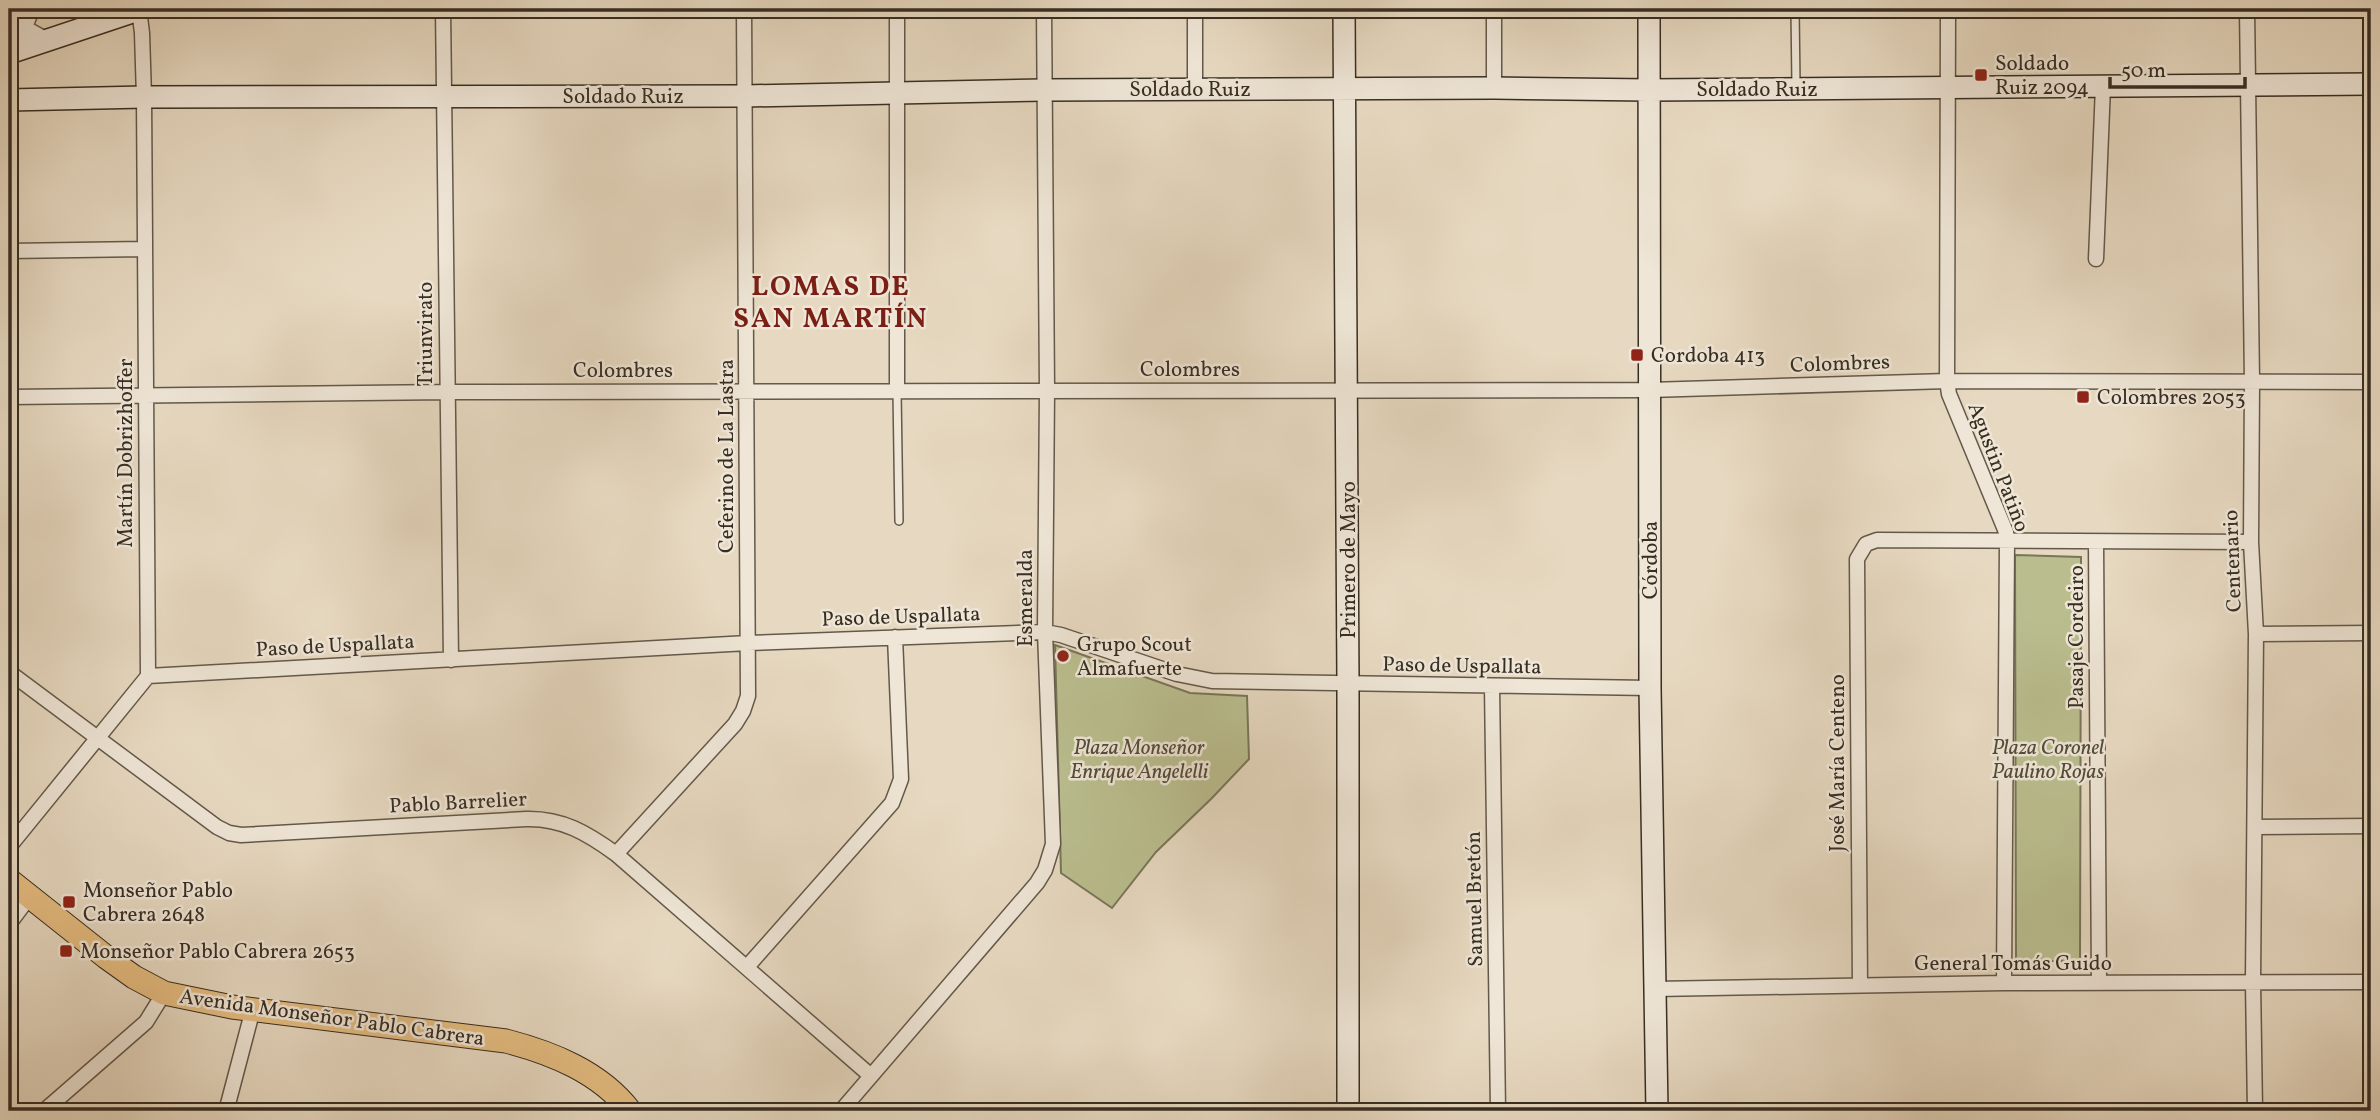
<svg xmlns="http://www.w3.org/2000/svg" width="2380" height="1120" font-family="Vollkorn,serif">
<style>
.green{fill:#babe8f;stroke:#787659;stroke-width:2}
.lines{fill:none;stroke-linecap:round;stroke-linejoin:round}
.lane-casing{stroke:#63594a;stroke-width:10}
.street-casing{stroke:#63594a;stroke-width:17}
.secondary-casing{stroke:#372e23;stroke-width:24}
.primary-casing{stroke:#372e23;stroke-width:25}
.lane{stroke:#efe6d7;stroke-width:7}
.street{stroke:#efe6d7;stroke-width:14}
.secondary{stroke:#efe6d7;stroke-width:21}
.primary{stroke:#e4bc80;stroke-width:23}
.poi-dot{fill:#8f2418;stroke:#efe6d7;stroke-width:2.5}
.labels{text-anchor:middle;stroke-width:5;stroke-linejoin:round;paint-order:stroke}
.poi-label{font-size:21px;fill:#372e23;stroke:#efe6d7;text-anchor:start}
.street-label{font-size:21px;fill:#372e23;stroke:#efe6d7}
.park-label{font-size:21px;font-style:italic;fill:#514b39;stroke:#efe6d7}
.district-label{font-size:28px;font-weight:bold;letter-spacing:2px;fill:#7a1f14;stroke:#efe6d7}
</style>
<rect width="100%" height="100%" fill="#e7d9c1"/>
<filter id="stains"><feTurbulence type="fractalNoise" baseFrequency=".00286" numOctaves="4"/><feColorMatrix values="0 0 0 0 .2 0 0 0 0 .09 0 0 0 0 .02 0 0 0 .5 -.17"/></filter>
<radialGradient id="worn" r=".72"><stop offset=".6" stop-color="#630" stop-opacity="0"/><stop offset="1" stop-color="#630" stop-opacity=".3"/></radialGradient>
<path class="green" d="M 2015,555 L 2081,557 L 2080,961 L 2016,961 Z
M 1055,645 L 1190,693 L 1247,696 L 1249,759 L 1212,798 L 1156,852 L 1112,908 L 1061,873 Z"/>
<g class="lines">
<g class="lane-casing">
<path id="lane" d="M 1795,9 L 1796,85
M 897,391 L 899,521"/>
</g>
<g class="street-casing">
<path id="street" d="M 443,9 L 451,660
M 897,9 L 897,391
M 1494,9 L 1494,88
M 1948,9 L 1947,381 L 1949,394 L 2006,532 L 2007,541 L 2004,983
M 2247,9 L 2252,382 L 2251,542 L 2256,634 L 2253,982 L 2255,1111
M 9,19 L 47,40
M 23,33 L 32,9
M 1195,89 L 1195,9
M 9,251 L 144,249
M 2096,259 L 2103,86
M 9,397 L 447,392 L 1650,390 L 1947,381 L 2371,382
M 2096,542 L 2099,983
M 2256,634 L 2371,633
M 9,672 L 217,827 L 229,833 L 241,835 L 526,819 C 562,818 587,833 616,854 L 871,1076
M 148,676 L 748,643 L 1045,632 L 1061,635 L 1177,674 L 1212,681 L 1650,688
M 1492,686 L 1498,1111
M 2256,827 L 2371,826
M 9,847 L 148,676 L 144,97 L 142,33 L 139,9
M 616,854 L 735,724 L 743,711 L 748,696 L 744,9
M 9,924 L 30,896
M 747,967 L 892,803 L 901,779 L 895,637
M 1860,985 L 1857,559 L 1866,544 L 1877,540 L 2251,542
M 1655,989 L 2004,983 L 2371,982
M 44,1111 L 146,1022 L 164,993
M 228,1111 L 228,1104 L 253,1009
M 841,1111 L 1037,883 L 1045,870 L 1053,844 L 1045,632 L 1047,390 L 1044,9"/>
</g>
<g class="secondary-casing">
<path id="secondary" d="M 1344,9 L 1348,684 L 1348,1111
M 1649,9 L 1650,688 L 1657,1111
M 9,53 L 141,9
M 9,100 L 144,97 L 745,96 L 1044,90 L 1494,88 L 1649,90 L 2371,84"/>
</g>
<g class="primary-casing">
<path id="primary" d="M 9,880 L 106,957 L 134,977 L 164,993 L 232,1007 L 506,1041 C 552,1053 600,1072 630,1111"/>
</g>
<use href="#lane" class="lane"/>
<use href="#street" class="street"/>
<use href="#secondary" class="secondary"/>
<use href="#primary" class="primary"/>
</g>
<g class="poi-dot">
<rect x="1974" y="68" width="14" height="14" rx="3.5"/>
<rect x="1630" y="348" width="14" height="14" rx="3.5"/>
<rect x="2076" y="390" width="14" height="14" rx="3.5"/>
<circle cx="1063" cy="656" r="7"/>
<rect x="62" y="895" width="14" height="14" rx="3.5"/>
<rect x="59" y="944" width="14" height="14" rx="3.5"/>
</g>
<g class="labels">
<g class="poi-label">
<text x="1995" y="70">Soldado<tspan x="1995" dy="24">Ruiz 2094</tspan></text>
<text x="1651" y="362">Cordoba 413</text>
<text x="2097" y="404">Colombres 2053</text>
<text x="1077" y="651">Grupo Scout<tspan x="1077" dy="24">Almafuerte</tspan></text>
<text x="83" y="897">Monseñor Pablo<tspan x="83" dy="24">Cabrera 2648</tspan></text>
<text x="80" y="958">Monseñor Pablo Cabrera 2653</text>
</g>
<g class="street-label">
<text x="1190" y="96">Soldado Ruiz</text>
<text x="1757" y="96">Soldado Ruiz</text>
<text x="623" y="103">Soldado Ruiz</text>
<text transform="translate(425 334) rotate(-90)" y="7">Triunvirato</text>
<text transform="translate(1840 363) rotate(-2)" y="7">Colombres</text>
<text x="1190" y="376">Colombres</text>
<text x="623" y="377">Colombres</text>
<text transform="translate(125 453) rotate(-90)" y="7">Martín Dobrizhoffer</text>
<text transform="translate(726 456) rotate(-90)" y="7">Ceferino de La Lastra</text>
<text transform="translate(1999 467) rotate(69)" y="7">Agustin Patiño</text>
<text transform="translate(1348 560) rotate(-90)" y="7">Primero de Mayo</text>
<text transform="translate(1650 560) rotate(-90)" y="7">Córdoba</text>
<text transform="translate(2232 561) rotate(-92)" y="7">Centenario</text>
<text transform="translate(1025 598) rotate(-90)" y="7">Esmeralda</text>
<text transform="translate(901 616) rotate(-2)" y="7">Paso de Uspallata</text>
<text transform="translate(2076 637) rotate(-90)" y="7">Pasaje Cordeiro</text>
<text transform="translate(335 645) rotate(-3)" y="7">Paso de Uspallata</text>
<text transform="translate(1462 665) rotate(1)" y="7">Paso de Uspallata</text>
<text transform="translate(1837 763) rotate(-90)" y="7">José María Centeno</text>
<text transform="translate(458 802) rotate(-3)" y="7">Pablo Barrelier</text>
<text transform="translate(1474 899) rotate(-91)" y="7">Samuel Bretón</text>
<text x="2013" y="970">General Tomás Guido</text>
<text transform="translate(332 1017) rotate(8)" y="7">Avenida Monseñor Pablo Cabrera</text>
</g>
<g class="park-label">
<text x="1139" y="754">Plaza Monseñor<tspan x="1139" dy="24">Enrique Angelelli</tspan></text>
<text x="2048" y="754">Plaza Coronel<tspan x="2048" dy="24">Paulino Rojas</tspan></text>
</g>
<g class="district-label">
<text x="831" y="295">LOMAS DE<tspan x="831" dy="32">SAN MARTÍN</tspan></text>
</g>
</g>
<rect width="2380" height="1120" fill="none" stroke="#e7d9c1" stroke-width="35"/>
<rect x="10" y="10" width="2359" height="1099" fill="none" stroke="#372e23" stroke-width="3.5"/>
<rect x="18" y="18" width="2345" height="1085" fill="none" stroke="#372e23" stroke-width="2"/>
<path d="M2110 77v10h135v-10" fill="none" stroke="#372e23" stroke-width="3.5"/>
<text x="2121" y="77" font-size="21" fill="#372e23" stroke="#efe6d7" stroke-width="5" paint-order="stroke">50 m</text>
<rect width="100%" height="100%" filter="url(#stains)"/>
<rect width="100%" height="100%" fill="url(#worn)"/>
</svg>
